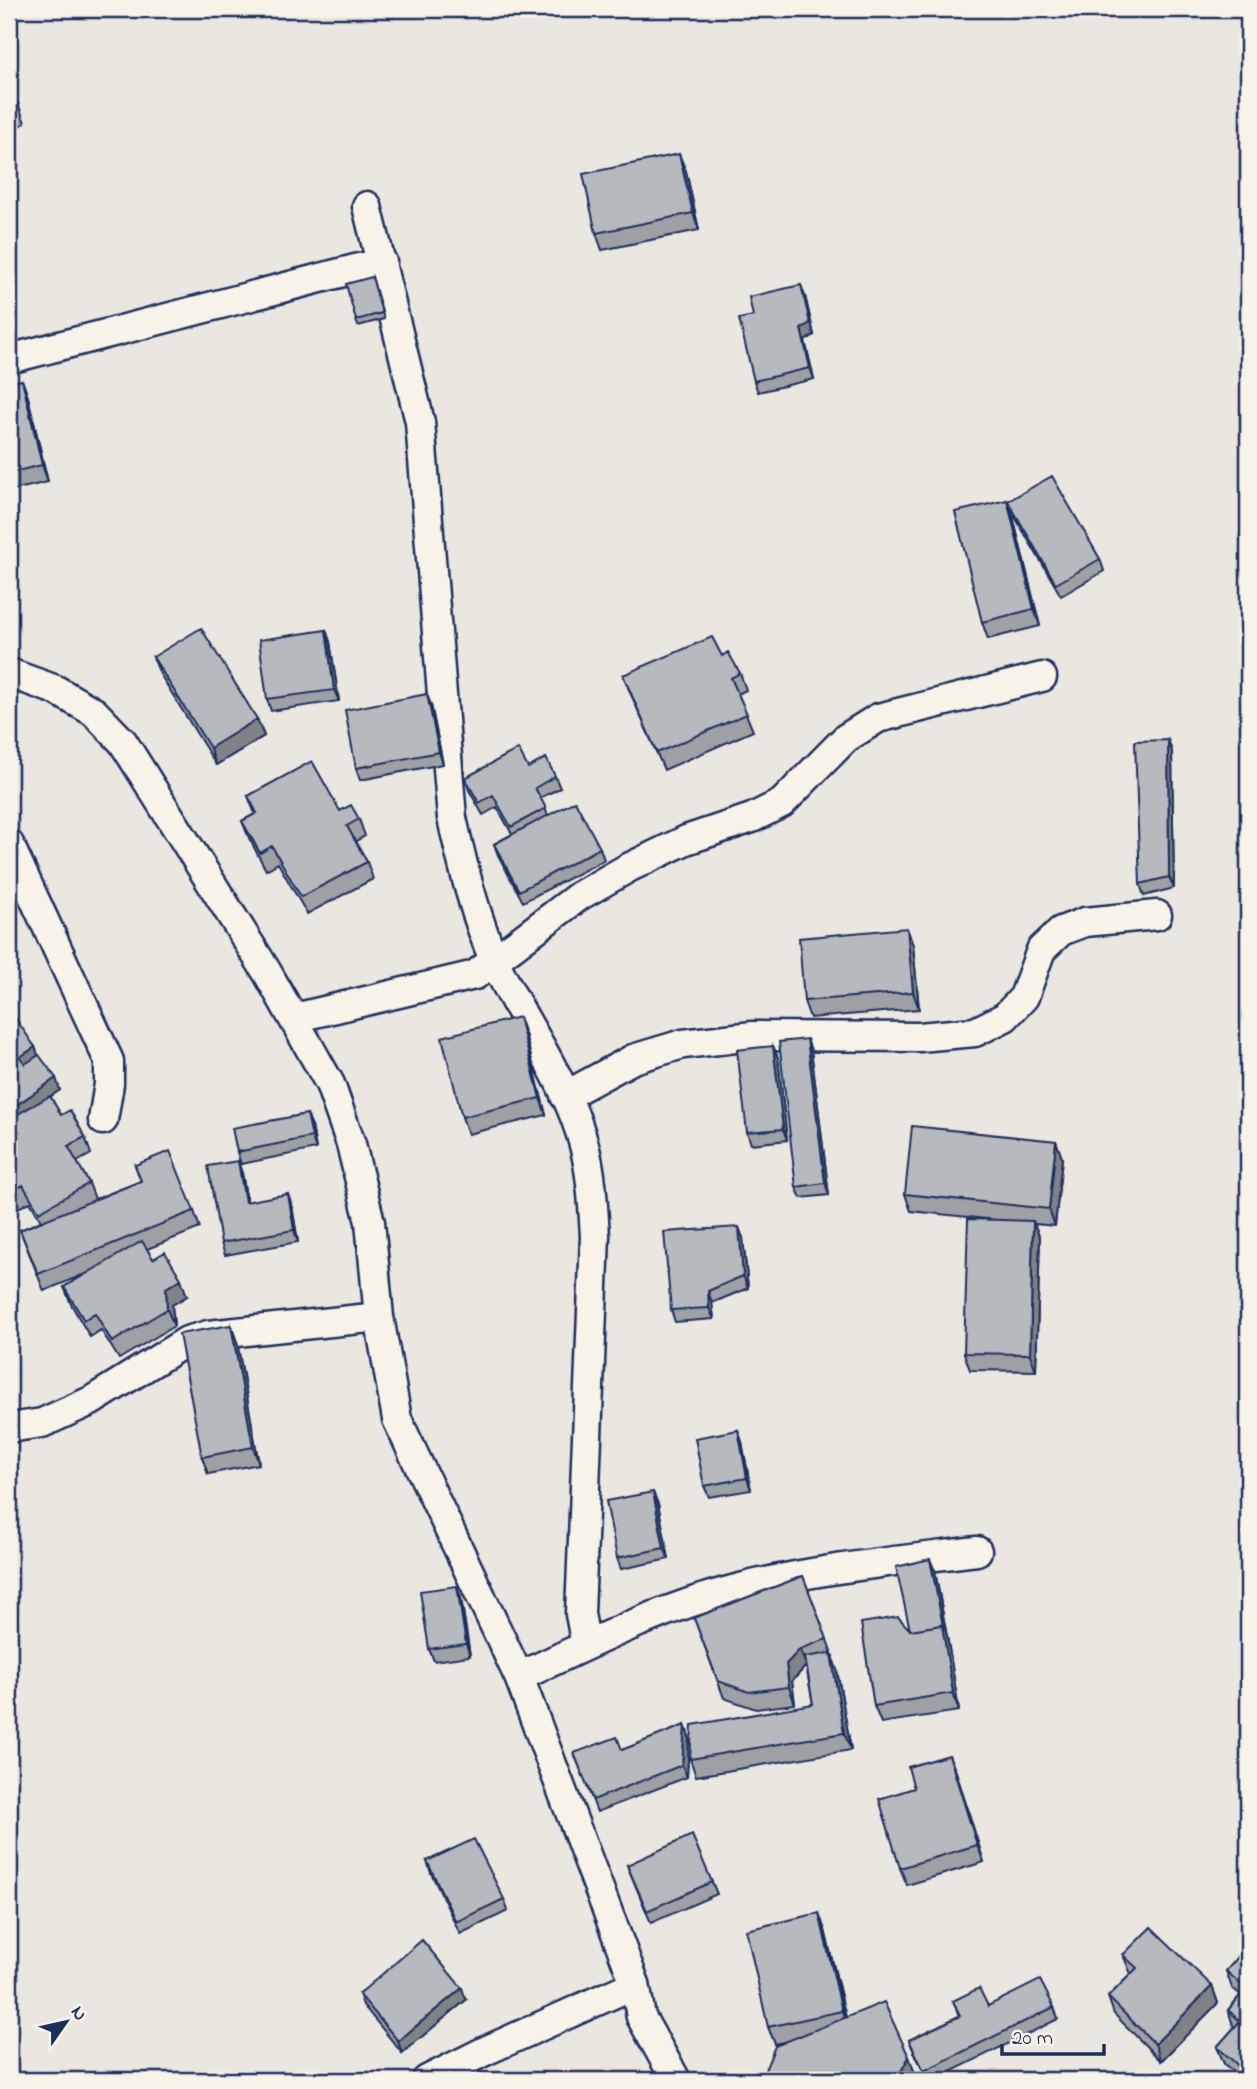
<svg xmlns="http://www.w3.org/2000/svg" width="1257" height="2089" font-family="'Indie Flower',sans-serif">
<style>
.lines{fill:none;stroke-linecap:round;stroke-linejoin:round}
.street-casing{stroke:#1b2f5e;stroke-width:33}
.street{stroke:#f7f3e8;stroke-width:28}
.wall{fill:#9da0a4;stroke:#1b2f5e;stroke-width:2}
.shaded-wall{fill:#7f8286;stroke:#1b2f5e;stroke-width:2}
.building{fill:#b6babf;stroke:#1b2f5e;stroke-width:2}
</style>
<rect width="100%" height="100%" fill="#eae7e0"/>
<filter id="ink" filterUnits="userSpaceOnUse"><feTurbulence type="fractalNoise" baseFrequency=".0143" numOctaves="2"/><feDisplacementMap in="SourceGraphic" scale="14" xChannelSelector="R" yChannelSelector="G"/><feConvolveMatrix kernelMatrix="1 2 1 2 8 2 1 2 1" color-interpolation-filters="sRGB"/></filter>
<g filter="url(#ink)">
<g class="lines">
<g class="street-casing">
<path id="street" d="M 367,206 L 420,422 L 452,818 C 463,867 475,916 495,962 C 523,1023 567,1080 584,1145 C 592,1175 593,1206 595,1236 L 580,1614 L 586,1645
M 9,359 L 382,262
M 9,673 L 56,690 L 94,712 L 123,742 L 267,972 L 330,1084 L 351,1144 L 370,1222 L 379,1317 L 397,1419 L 519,1677 L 635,1984 L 641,2017 L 676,2080
M 9,844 L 109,1061 L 109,1084 L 103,1120
M 294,1018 L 475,975 L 579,896 L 628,868 L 686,840 L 752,818 L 782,803 L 846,738 L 878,718 L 1042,677
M 565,1096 L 633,1059 L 683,1044 L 753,1036 L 919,1037 L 975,1032 L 1005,1017 L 1024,997 L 1041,950 L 1061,931 L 1085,922 L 1157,915
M 9,1428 L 42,1423 L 91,1401 L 187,1341 L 208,1335 L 379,1317
M 519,1677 C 589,1644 660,1608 736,1589 C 814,1569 896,1561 977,1551
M 427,2080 L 485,2051 L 635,1984"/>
</g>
<use href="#street" class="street"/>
</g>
<path class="wall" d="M 9,87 L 19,106 L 25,123 L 9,132 Z
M 686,171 L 699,230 L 602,250 L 596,233 Z
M 372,277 L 384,319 L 358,326 L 356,320 Z
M 805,296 L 814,335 L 805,341 L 814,379 L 758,392 L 754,381 L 753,316 Z
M 9,303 L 13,315 L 9,317 Z
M 22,380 L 28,397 L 48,482 L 9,491 L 9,383 Z
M 1008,501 L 1100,559 L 1104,571 L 1061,596 L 1012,512 Z
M 1013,517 L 1040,626 L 988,639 L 982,622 Z
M 326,630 L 330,642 L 339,701 L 271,711 L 267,699 Z
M 722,656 L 740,673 L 746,690 L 738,694 L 753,731 L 664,770 L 630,692 L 623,675 Z
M 153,657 L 257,719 L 264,736 L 216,765 L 160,674 Z
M 431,705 L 443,764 L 360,780 L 356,768 Z
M 1168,740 L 1172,752 L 1174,888 L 1144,896 L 1140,884 Z
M 528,768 L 555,776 L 560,788 L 540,798 L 548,815 L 600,848 L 604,860 L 523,902 L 498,855 L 494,844 L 512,834 L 497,807 L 483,815 L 469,790 L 465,778 Z
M 248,796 L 340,811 L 359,819 L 365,836 L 356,841 L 367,862 L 373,879 L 307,914 L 278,863 L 266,870 L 249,838 L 242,821 L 255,814 Z
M 913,945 L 919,1009 L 810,1018 L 804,1001 Z
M 525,1034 L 546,1115 L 468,1134 L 462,1117 Z
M 773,1046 L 778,1058 L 787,1140 L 751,1144 L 747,1132 Z
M 35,1047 L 38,1055 L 60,1090 L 50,1096 L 61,1115 L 85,1137 L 91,1154 L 77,1162 L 89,1183 L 95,1199 L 141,1181 L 135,1165 L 194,1211 L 200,1228 L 147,1249 L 153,1259 L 187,1296 L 172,1305 L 174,1326 L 119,1359 L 101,1330 L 90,1337 L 71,1304 L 64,1287 L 85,1274 L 44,1291 L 20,1230 L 41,1221 L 30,1202 L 12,1211 L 9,1205 L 9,1138 L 17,1133 L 13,1122 L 9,1125 Z
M 811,1050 L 829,1195 L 801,1198 L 796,1187 Z
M 312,1126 L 316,1149 L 241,1164 L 237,1152 Z
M 1056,1141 L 1062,1158 L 1055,1226 L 1034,1224 L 1040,1238 L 1036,1371 L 970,1370 L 964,1353 L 997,1220 L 911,1211 L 905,1194 Z
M 242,1173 L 247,1202 L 292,1206 L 298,1242 L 225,1255 L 221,1243 Z
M 743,1238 L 748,1288 L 712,1303 L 714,1319 L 675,1322 L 671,1310 Z
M 231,1325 L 237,1342 L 259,1464 L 208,1474 L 202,1457 Z
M 738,1430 L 742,1442 L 751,1490 L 709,1497 L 704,1486 Z
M 658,1504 L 669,1559 L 621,1569 L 617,1558 Z
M 935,1571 L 948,1642 L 959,1711 L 881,1723 L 874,1706 L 910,1630 Z
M 803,1576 L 833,1656 L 832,1656 L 837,1670 L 851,1750 L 696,1776 L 690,1759 L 813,1704 L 806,1666 L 792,1681 L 795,1704 L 756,1709 L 724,1698 L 694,1618 Z
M 461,1598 L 470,1656 L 434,1661 L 429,1649 Z
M 685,1725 L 689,1737 L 687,1777 L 597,1812 L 574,1753 L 622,1750 Z
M 956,1772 L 984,1862 L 907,1885 L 900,1868 Z
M 427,1861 L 504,1899 L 508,1911 L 460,1934 L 431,1873 Z
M 627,1865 L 712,1882 L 717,1894 L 651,1923 Z
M 825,1930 L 846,2017 L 909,2057 L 915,2074 L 912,2080 L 761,2080 L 785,2042 L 775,2044 L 768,2027 Z
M 1248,1953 L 1248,2080 L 1242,2080 L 1224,2064 L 1217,2047 L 1234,2028 L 1228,2010 L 1241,1995 L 1232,1988 L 1226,1971 Z
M 1123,1955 L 1212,1986 L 1218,2003 L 1161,2061 L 1114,2014 L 1108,1997 L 1131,1974 Z
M 359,1994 L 466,2000 L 402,2053 L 363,2005 Z
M 953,2001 L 988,2006 L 1054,2007 L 1058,2019 L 934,2080 L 928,2080 L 914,2052 L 909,2040 L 959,2016 Z"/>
<path class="shaded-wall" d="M 679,154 L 686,171 L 699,230 L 693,213 Z
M 801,285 L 805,296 L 814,335 L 805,341 L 814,379 L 810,368 L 801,329 Z
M 22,380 L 28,397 L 48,482 L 42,465 Z
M 1007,500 L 1013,517 L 1040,626 L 1034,609 Z
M 326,630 L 330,642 L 339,701 L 334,690 Z
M 427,694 L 431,705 L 443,764 L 439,752 Z
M 257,719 L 264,736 L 216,765 L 210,748 Z
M 1168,740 L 1172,752 L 1174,888 L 1169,877 Z
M 907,928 L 913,945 L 919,1009 L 913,992 Z
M 519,1017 L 525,1034 L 546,1115 L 540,1098 Z
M 807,1039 L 811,1050 L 829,1195 L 825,1183 Z
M 773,1046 L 778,1058 L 787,1140 L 783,1129 Z
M 35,1047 L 39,1058 L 24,1069 L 20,1057 Z
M 56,1078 L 60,1090 L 13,1122 L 11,1118 L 13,1122 L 9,1125 L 9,1110 Z
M 307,1114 L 312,1126 L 316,1149 L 312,1137 Z
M 1056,1141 L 1062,1158 L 1055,1226 L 1049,1209 Z
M 238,1161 L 242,1173 L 249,1214 L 245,1202 Z
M 288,1194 L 292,1206 L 298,1242 L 294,1230 Z
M 1033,1221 L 1040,1238 L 1036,1371 L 1030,1354 Z
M 739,1227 L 743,1238 L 748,1288 L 743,1276 Z
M 181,1279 L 187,1296 L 172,1305 L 174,1326 L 167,1309 L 166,1288 Z
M 708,1291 L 712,1303 L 714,1319 L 709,1308 Z
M 231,1325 L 237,1342 L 259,1464 L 253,1447 Z
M 738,1430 L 742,1442 L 751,1490 L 747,1478 Z
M 653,1492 L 658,1504 L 669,1559 L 664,1548 Z
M 930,1559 L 935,1571 L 948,1642 L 959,1711 L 953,1693 Z
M 457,1586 L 461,1598 L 470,1656 L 466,1644 Z
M 800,1649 L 806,1666 L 792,1681 L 795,1704 L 789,1687 L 786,1664 Z
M 831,1653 L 837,1670 L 851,1750 L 844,1733 Z
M 685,1725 L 689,1737 L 687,1777 L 682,1765 Z
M 949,1755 L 956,1772 L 984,1862 L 977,1845 Z
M 819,1913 L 825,1930 L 848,2028 L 842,2011 Z
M 1212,1986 L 1218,2003 L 1161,2061 L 1155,2044 Z
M 462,1988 L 466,2000 L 402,2053 L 398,2041 Z
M 909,2057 L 915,2074 L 912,2080 L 903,2080 L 900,2073 Z"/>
<path class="building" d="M 9,87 L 19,106 L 9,112 Z
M 679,154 L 693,213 L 596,233 L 583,174 Z
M 372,277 L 382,313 L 356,320 L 346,284 Z
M 801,285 L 810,323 L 801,329 L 810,368 L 754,381 L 739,319 L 753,316 L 749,297 Z
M 22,380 L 42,465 L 9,473 L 9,383 Z
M 1052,476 L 1100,559 L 1056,584 L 1008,501 Z
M 1007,500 L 1034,609 L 982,622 L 955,512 Z
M 201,628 L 257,719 L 210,748 L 153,657 Z
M 326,630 L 334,690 L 267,699 L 259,640 Z
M 712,637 L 722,656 L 728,652 L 740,673 L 731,678 L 747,714 L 657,753 L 623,675 Z
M 427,694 L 439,752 L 356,768 L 345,710 Z
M 1168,740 L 1169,877 L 1140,884 L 1135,741 Z
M 518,749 L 528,768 L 546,758 L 555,776 L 535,788 L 546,808 L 511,827 L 493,795 L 479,803 L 465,778 Z
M 312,761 L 340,811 L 351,805 L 359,819 L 347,826 L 367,862 L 301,897 L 272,846 L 260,853 L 242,821 L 257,813 L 248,796 Z
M 575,801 L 600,848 L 519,891 L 494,844 Z
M 907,928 L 913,992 L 804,1001 L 799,938 Z
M 14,1016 L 35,1047 L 20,1057 L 25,1064 L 39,1055 L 56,1078 L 9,1110 L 9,1019 Z
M 519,1017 L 540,1098 L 462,1117 L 442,1037 Z
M 807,1039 L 825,1183 L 796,1187 L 779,1042 Z
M 773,1046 L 783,1129 L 747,1132 L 737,1050 Z
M 50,1096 L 61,1115 L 70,1110 L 85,1137 L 68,1146 L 89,1183 L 39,1212 L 23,1185 L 9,1193 L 9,1138 L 19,1132 L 11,1118 Z
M 307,1114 L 312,1137 L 237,1152 L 232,1128 Z
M 912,1126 L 1056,1141 L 1049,1209 L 905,1194 Z
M 170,1151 L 194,1211 L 38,1274 L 20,1230 L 141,1181 L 135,1165 Z
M 238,1161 L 245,1202 L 288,1194 L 294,1230 L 221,1243 L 208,1166 Z
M 968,1219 L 1033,1221 L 1030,1354 L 964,1353 Z
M 739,1227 L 743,1276 L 708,1291 L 709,1308 L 671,1310 L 664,1232 Z
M 142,1241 L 153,1259 L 165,1252 L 181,1279 L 166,1288 L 167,1309 L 112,1342 L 95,1313 L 84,1320 L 64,1287 Z
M 231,1325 L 253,1447 L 202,1457 L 179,1334 Z
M 738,1430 L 747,1478 L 704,1486 L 695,1438 Z
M 653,1492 L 664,1548 L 617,1558 L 606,1501 Z
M 930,1559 L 944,1631 L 942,1625 L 910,1630 L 896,1567 Z
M 803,1576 L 827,1639 L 800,1649 L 786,1664 L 789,1687 L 749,1692 L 718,1681 L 694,1618 Z
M 457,1586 L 466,1644 L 429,1649 L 420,1591 Z
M 898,1617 L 910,1630 L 942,1625 L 953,1693 L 874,1706 L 861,1623 Z
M 831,1653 L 844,1733 L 690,1759 L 692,1725 L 813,1704 L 805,1657 Z
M 685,1725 L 682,1765 L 593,1800 L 574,1753 L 617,1737 L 622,1750 Z
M 949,1755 L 977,1845 L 900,1868 L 879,1799 L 914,1788 L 908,1767 Z
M 692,1835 L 712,1882 L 647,1911 L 627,1865 Z
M 474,1839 L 504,1899 L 456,1922 L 427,1861 Z
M 819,1913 L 842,2011 L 768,2027 L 746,1930 Z
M 1151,1927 L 1212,1986 L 1155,2044 L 1108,1997 L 1137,1968 L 1123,1955 Z
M 422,1940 L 462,1988 L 398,2041 L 359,1994 Z
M 1244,1950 L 1248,1953 L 1248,2074 L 1217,2047 L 1240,2021 L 1228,2010 L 1246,1989 L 1226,1971 Z
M 1040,1980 L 1054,2007 L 924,2071 L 909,2040 L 960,2016 L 953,2001 L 979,1988 L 988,2006 Z
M 884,2002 L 909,2057 L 900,2073 L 885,2080 L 761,2080 L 775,2046 Z"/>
</g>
<rect width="1257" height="2089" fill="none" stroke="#f7f3e8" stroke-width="35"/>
<rect x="18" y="18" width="1222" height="2054" fill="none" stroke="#1b2f5e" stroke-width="2.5" filter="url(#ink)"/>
<g transform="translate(66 2022) rotate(56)" stroke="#f7f3e8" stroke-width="5" paint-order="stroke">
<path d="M0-5L12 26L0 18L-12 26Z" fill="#1b2f5e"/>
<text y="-10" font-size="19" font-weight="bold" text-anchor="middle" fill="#1b2f5e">N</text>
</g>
<path d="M1002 2044v10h102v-10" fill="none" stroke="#1b2f5e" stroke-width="3.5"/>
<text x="1012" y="2044" font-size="21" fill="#1b2f5e" stroke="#f7f3e8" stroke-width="5" paint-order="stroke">20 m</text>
</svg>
